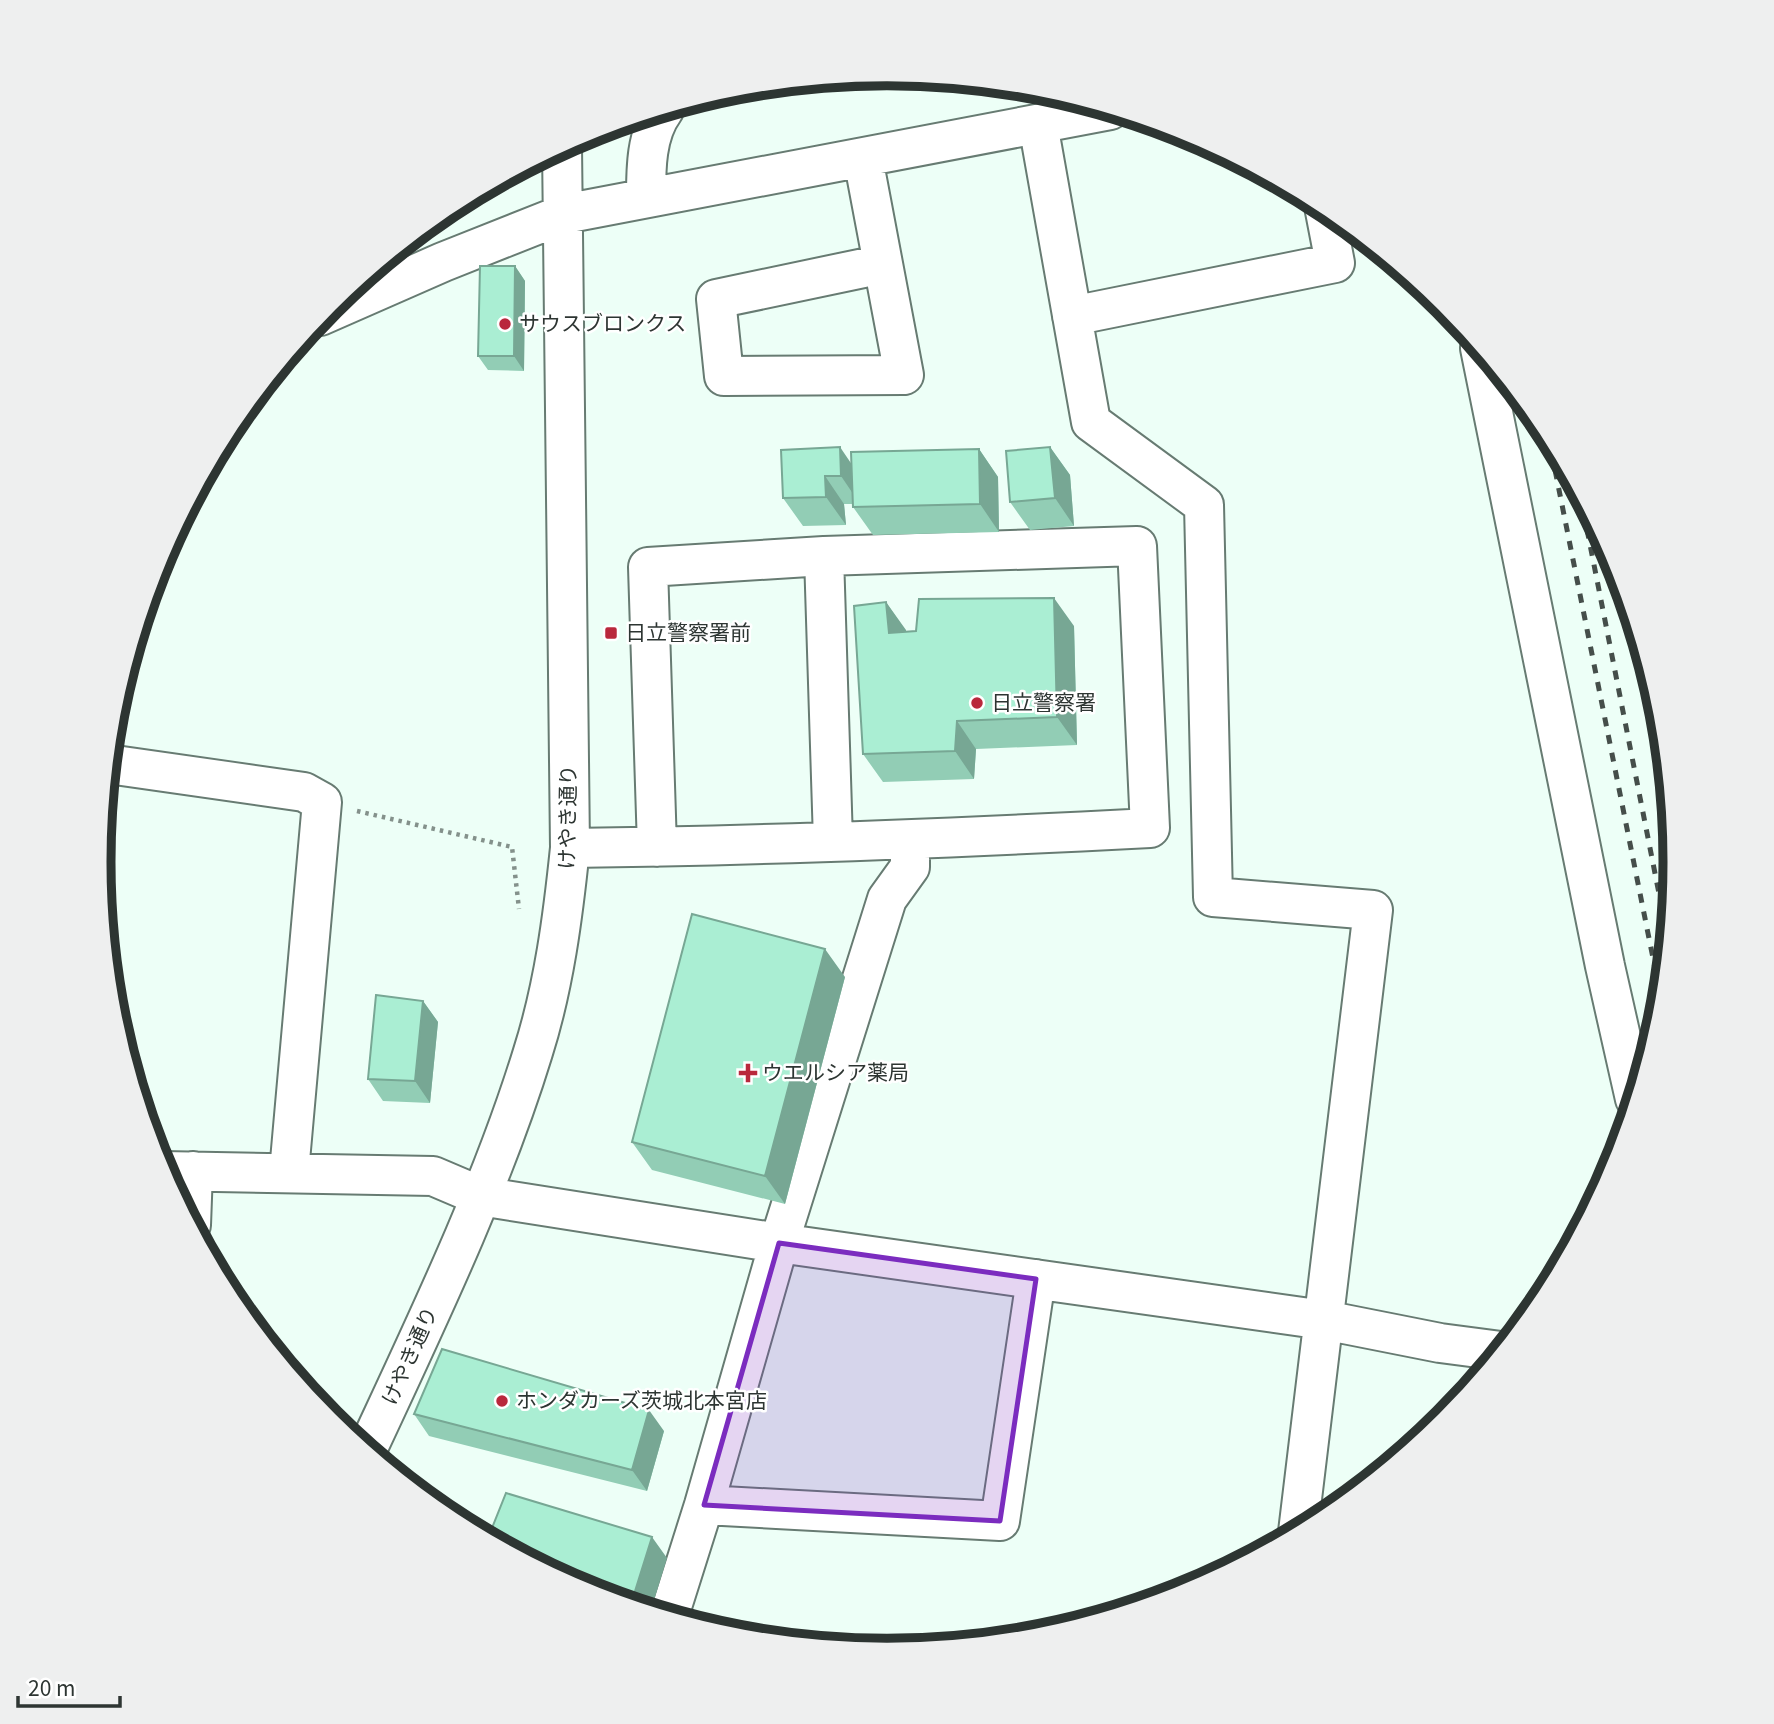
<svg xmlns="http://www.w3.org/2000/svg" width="1774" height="1724" font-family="Georgia,'Noto Sans JP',serif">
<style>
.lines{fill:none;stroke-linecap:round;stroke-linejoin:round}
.minor-casing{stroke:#677b72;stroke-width:42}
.path{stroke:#84918b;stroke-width:4.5;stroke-dasharray:3.5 5;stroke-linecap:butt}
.minor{stroke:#fff;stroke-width:38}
.rail{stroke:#454e4a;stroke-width:5;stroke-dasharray:9 9;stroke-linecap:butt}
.wall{fill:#92cdb5}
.shaded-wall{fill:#77a794}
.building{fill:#aaeed3;stroke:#77a794;stroke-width:2}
.marked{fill:#7b2cbf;fill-opacity:0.2;stroke:#7b2cbf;stroke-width:5;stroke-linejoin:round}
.poi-dot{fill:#b9283c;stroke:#fff;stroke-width:2.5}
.labels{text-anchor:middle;stroke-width:5;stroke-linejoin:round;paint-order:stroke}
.poi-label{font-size:21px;fill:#2d3532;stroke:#fff;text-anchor:start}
.street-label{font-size:21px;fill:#2d3532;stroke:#fff}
.rim{fill:none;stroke:#2d3532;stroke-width:9}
</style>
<rect width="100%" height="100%" fill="#edfff7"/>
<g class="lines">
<g class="minor-casing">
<path id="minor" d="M 1038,124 L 1091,422 L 1204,505 L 1213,897 L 1373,910 L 1298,1532
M 863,158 L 904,375 L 724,376 L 716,299 L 883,264
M 646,197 C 646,169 646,134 664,110
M 320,316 L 443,262 L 564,214 L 1110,110
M 1072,316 L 1335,263 L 1324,206
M 1480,348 L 1605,966 L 1635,1099
M 824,556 L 833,841
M 108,764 L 304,792 L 322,802 L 289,1172
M 570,848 C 763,846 957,838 1150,828 L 1137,546 L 824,556 L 648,567 L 657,847
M 163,1171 L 433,1176 L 480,1196 L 779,1243 L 1324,1320 L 1440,1343 L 1501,1351
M 191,1225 L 193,1171
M 367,1450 C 426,1323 492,1186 533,1052 C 554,986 563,916 570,848 L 562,146
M 704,1505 L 1000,1521 L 1036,1279
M 669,1616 L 704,1505 L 779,1243 L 887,899 L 910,867 L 910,840"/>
</g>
<path class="path" d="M 357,811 L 512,847 L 519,909"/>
<use href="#minor" class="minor"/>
<path class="rail" d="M 1548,435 L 1662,1003
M 1580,494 L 1668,939"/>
</g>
<path class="wall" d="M 515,266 L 525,281 L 524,371 L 488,370 L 478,356 Z
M 1050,447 L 1070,475 L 1074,526 L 1030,530 L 1010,502 Z
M 979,449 L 998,477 L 999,532 L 873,535 L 853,507 L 853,504 L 844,504 L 846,525 L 803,526 L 783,498 L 781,450 L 852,465 Z
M 886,602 L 906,632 L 1074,626 L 1077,745 L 976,749 L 974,779 L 883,782 L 863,754 Z
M 845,977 L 785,1204 L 652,1170 L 632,1142 Z
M 423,1001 L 438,1022 L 430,1103 L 383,1101 L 368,1079 Z
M 414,1414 L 664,1431 L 647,1491 L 429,1436 Z"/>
<path class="shaded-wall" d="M 515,266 L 525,281 L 524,371 L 514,356 Z
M 840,447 L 859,475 L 860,504 L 841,476 Z
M 1050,447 L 1070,475 L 1074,526 L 1055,498 Z
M 979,449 L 998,477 L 999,532 L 980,504 Z
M 825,476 L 844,504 L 846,525 L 826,497 Z
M 1054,598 L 1074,626 L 1077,745 L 1057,717 Z
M 886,602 L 906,630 L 908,661 L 889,633 Z
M 957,721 L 976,749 L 974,779 L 955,751 Z
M 825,949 L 845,977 L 785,1204 L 765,1176 Z
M 423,1001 L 438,1022 L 430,1103 L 415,1081 Z
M 649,1410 L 664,1431 L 647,1491 L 632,1470 Z
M 652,1537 L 667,1558 L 651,1610 L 631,1604 Z"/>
<path class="building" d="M 480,266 L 515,266 L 514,356 L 478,356 Z
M 840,447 L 841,476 L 825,476 L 826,497 L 783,498 L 781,450 Z
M 1050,447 L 1055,498 L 1010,502 L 1006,451 Z
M 979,449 L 980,504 L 853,507 L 851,452 Z
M 1054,598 L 1057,717 L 957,721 L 955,751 L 863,754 L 854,606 L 886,602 L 889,633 L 916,631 L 919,599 Z
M 692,914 L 825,949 L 765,1176 L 632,1142 Z
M 376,995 L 423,1001 L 415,1081 L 368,1079 Z
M 442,1349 L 649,1410 L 632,1470 L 414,1414 Z
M 506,1493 L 652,1537 L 631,1604 L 585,1590 L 488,1538 Z"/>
<path class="marked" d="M 779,1243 L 1036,1279 L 1000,1521 L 704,1505 Z"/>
<g class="poi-dot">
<circle cx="505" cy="324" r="7"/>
<rect x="604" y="626" width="14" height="14" rx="3.5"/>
<circle cx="977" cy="703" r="7"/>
<path d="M744.5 1062.5h7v7h7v7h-7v7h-7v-7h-7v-7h7z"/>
<circle cx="502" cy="1401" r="7"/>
</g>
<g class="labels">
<g class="poi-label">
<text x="519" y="331">サウスブロンクス</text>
<text x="625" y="640">日立警察署前</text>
<text x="991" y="710">日立警察署</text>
<text x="762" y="1080">ウエルシア薬局</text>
<text x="516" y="1408">ホンダカーズ茨城北本宮店</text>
</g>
<g class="street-label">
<text transform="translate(568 817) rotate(-89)" y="7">けやき通り</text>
<text transform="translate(410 1356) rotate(-66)" y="7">けやき通り</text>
</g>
</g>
<path d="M0 0H1774V1724H0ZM111 862a776 776 0 1 1 1552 0a776 776 0 1 1-1552 0Z" fill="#eeefef" fill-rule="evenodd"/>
<path class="rim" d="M111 862a776 776 0 1 1 1552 0a776 776 0 1 1-1552 0Z"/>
<path d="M18 1696v10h102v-10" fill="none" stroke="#2d3532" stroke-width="3.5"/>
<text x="28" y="1696" font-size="21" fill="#2d3532" stroke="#ffffff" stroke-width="5" paint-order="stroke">20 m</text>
</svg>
